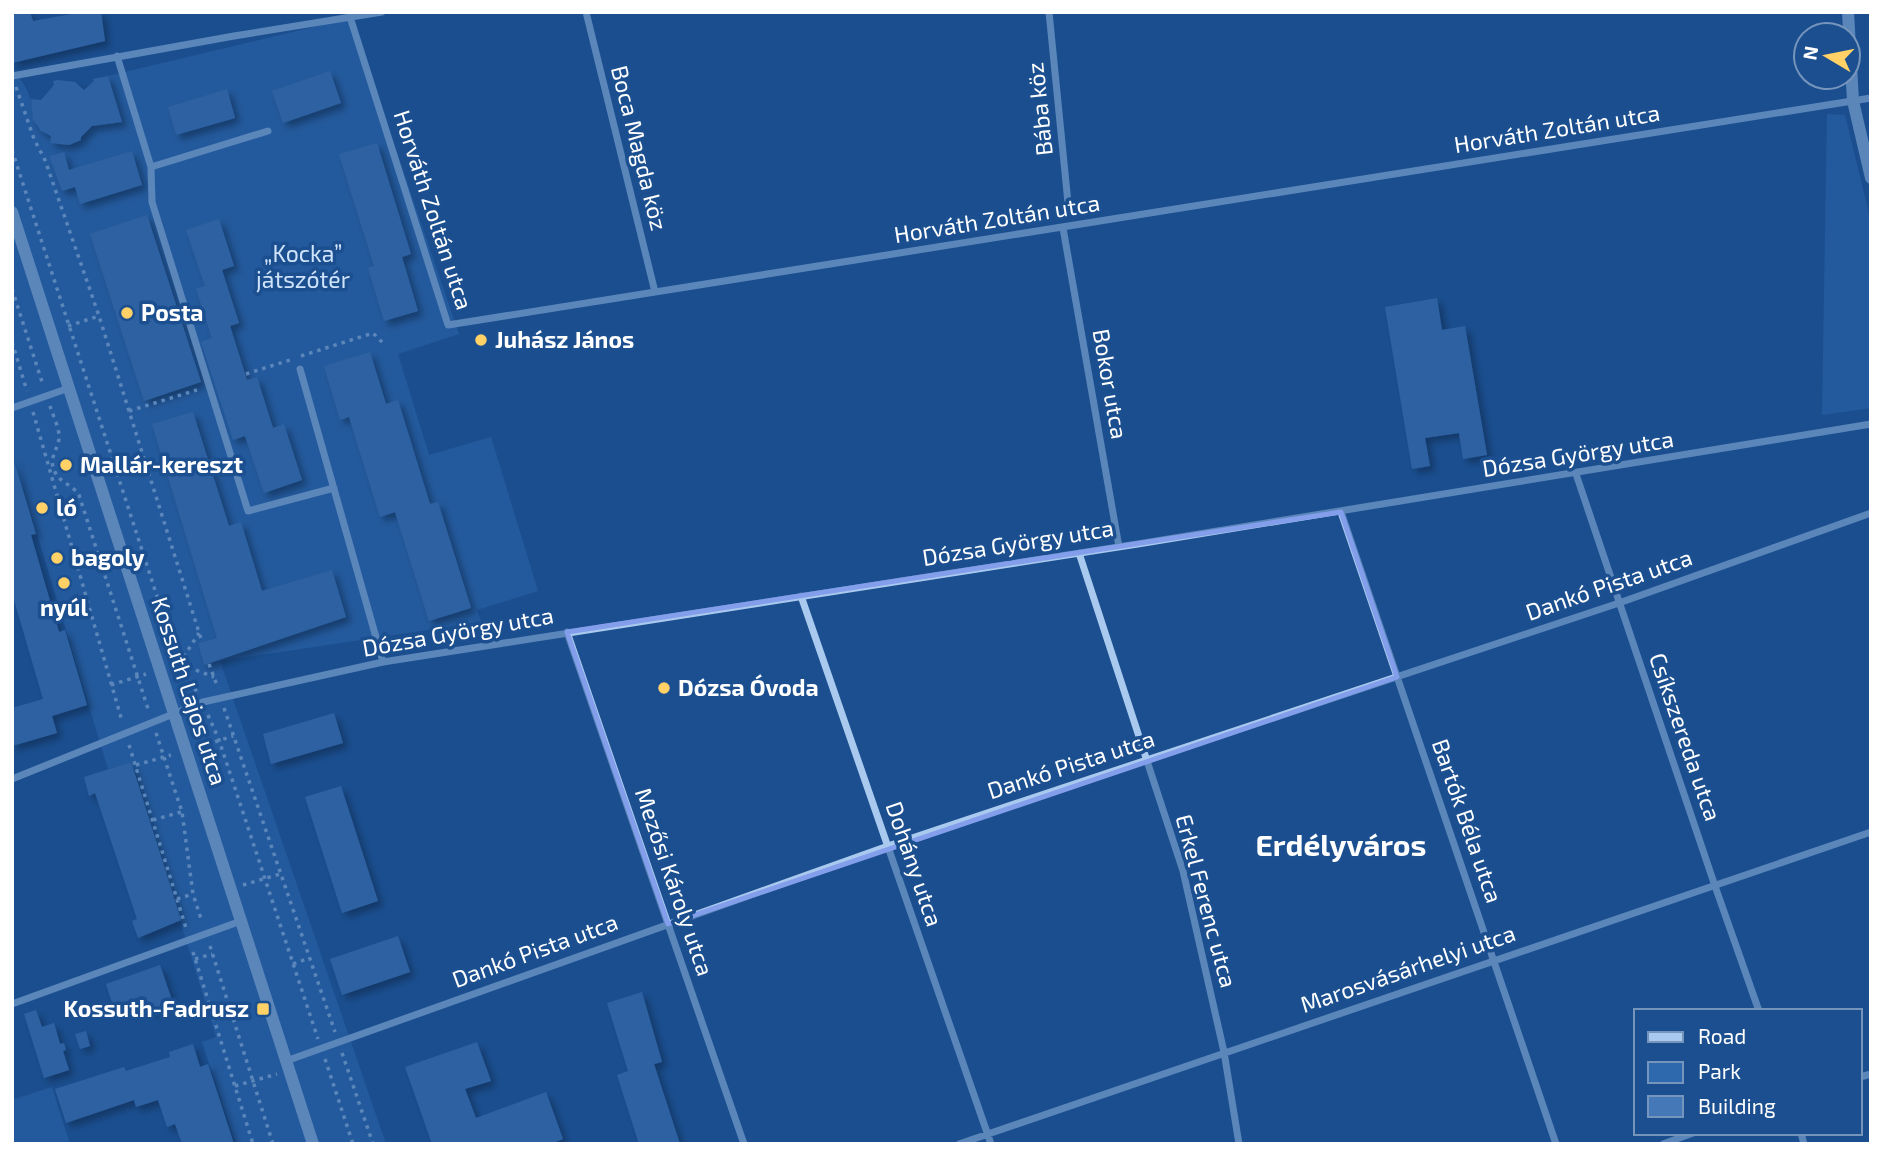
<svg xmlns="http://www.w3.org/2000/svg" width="1883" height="1156" font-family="'Exo 2',sans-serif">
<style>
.green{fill:#2e69ad;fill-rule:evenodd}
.building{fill:#4478b7;filter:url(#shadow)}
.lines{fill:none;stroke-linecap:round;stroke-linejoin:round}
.path{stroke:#a9c9ee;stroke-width:3.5;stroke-dasharray:3.5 5;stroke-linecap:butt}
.minor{stroke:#a9c9ee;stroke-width:7}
.tertiary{stroke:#a9c9ee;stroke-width:12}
.marked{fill:none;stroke:#839eea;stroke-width:5;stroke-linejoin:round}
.poi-dot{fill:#ffd166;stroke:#1b4f8f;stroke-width:2.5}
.labels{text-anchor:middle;stroke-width:7;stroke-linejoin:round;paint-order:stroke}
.street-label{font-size:23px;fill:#fff;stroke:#1b4f8f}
.park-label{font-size:23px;fill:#cfe3fa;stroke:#1b4f8f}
.poi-label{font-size:23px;font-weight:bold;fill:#fff;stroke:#1b4f8f;text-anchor:start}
.district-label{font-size:30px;font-weight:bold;fill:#fff;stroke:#1b4f8f}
</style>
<defs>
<filter id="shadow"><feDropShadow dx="5" dy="5" stdDeviation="3.5" flood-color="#0009"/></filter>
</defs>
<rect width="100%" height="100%" fill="#1b4f8f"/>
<path class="green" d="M 351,18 L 459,334 L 398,354 L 429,455 L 491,437 L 538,591 L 477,610 L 481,622 L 220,661 L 386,1144 L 236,1144 L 202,1042 L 216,1037 L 131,762 L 108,769 L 13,455 L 12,67 C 18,76 27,87 30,98 C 35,115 29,128 51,136 L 50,143 L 69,145 L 92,126 L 122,122 L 108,76 ZM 63,152 L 75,187 L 62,191 L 49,156 ZM 217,638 L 220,660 L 204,665 L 198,643 Z
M 1827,114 L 1845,115 L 1871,222 L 1871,408 L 1822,415 Z
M 52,1087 L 70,1144 L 12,1144 L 12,1100 Z"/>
<path class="building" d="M 12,12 L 30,12 L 33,21 L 83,12 L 101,12 L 105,41 L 12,63 Z
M 330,71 L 341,103 L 283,123 L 272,91 Z
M 108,76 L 122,122 L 92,126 L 81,137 L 81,140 L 69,145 L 50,143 L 51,136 L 41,131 L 33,120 L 31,99 L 41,100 L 54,85 L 53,81 L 58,80 L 75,82 L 84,90 L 94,81 L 93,79 Z
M 227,89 L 235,118 L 176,135 L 168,107 Z
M 377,143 L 411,254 L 402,257 L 418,311 L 384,321 L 368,268 L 374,266 L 339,154 Z
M 132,151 L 142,185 L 80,204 L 75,187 L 62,191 L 49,156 L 64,152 L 69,170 Z
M 147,215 L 201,382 L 144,401 L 90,234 Z
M 219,219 L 234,266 L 222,270 L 239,323 L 230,326 L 247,380 L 257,377 L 273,428 L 284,424 L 302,480 L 264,493 L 245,436 L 233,440 L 201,342 L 212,338 L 196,289 L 205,286 L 186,230 Z
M 1437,298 L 1442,330 L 1465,326 L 1487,455 L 1463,459 L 1459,433 L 1425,438 L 1430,466 L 1412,469 L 1385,307 Z
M 370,352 L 386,404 L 398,400 L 430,504 L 438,502 L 471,608 L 429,621 L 395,512 L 380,517 L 349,417 L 340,420 L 324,366 Z
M 193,412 L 229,526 L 241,522 L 262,591 L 332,570 L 346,617 L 204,665 L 198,643 L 217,638 L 152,424 Z
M 13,457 L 36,534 L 31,535 L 59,632 L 65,630 L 87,705 L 52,716 L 57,733 L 12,746 L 12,708 L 43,699 L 12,593 Z
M 334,713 L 343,743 L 271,764 L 263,734 Z
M 131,762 L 181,920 L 138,938 L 132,921 L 137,919 L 95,793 L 89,796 L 84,777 Z
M 341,786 L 378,901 L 342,913 L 305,797 Z
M 398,936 L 410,972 L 342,995 L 330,959 Z
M 160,965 L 173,1003 L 148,1012 L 143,996 L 113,1006 L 106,984 Z
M 642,992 L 662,1062 L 654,1064 L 680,1144 L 639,1144 L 617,1075 L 628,1071 L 607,1003 Z
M 36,1010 L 42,1027 L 54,1023 L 60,1044 L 64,1043 L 66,1050 L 63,1051 L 69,1070 L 44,1078 L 24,1014 Z
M 86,1031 L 90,1046 L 80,1049 L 75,1034 Z
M 477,1042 L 491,1081 L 465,1089 L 476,1118 L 546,1092 L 563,1139 L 551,1144 L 432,1144 L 405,1067 Z
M 193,1044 L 200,1067 L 208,1064 L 234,1144 L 182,1144 L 175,1124 L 167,1127 L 158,1100 L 136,1107 L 134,1100 L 66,1123 L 55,1089 L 124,1067 L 126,1071 L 170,1057 L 169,1052 Z"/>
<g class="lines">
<path class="path" d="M 16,87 L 34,139 L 45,160 L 99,316 L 202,642
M 12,150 L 179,664 L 197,692
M 12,289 L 43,385
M 68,326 L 99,316
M 12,342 L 27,391
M 301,356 L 373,333 L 385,345
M 246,374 L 290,360
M 50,406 C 53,416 60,429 59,439 C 57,451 48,459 55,472 C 59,482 73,485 79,495 L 149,712
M 129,411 L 197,390
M 33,412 L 122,721
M 179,664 L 199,633
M 180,664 L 214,677
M 209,664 L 218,688
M 111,685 L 146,674
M 224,708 L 335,1032
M 208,715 L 219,740 L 318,1039
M 156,733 L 182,812 L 193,894 L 202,922
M 129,745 L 186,928
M 199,747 L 233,736
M 136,765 L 171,755
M 153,820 L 181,812
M 243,885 L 280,874
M 177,899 L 193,894
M 210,946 L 273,1144
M 193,952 L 253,1144
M 195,959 L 212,954
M 293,964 L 309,958
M 342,1053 L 373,1144
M 325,1059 L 353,1144
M 235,1086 L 277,1074"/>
<path class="minor" d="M 586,12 L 655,292
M 1049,12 L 1068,203
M 350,17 L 448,325 L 1871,98
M 117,56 L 151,167 L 152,202 L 248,511 L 334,488
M 12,76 L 234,36 L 382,12
M 151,167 L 268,131
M 1063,228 L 1119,547
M 300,369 L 383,662
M 12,408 L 69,388
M 1576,474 L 1715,886 L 1759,1011
M 1341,512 L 1556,1144
M 1079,553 L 1183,871 L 1224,1052 L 1239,1144
M 801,596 L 991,1144
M 567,632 L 744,1144
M 12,779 L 203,702 L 383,662 L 1144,543 L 1871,424
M 12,1004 L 241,921
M 286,1061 L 888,846 L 1619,603 L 1871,513
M 1860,1077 L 1871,1074
M 1801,1133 L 1804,1144
M 959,1144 L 1871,832
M 1663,1144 L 1693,1133"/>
<path class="tertiary" d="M 1848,12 L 1853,101 L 1871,178
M 12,212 L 313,1144"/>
</g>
<path d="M0 0H1883V1156H0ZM 1341,512 L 1397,677 L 668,924 L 567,632 Z" fill="#1b4f8f" fill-opacity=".55" fill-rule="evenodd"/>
<path class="marked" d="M 1341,512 L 1397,677 L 668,924 L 567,632 Z"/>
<g class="poi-dot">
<circle cx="127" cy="313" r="7"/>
<circle cx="481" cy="340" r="7"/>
<circle cx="66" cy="465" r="7"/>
<circle cx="42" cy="508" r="7"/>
<circle cx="57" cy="558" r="7"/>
<circle cx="64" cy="583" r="7"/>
<circle cx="664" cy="688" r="7"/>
<rect x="256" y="1002" width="14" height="14" rx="3.5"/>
</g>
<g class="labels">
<g class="street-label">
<text transform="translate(1040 109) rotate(-96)" y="8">Bába köz</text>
<text transform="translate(1557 129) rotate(-9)" y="8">Horváth Zoltán utca</text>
<text transform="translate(639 148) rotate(76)" y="8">Boca Magda köz</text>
<text transform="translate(433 210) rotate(72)" y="8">Horváth Zoltán utca</text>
<text transform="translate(997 219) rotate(-9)" y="8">Horváth Zoltán utca</text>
<text transform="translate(1110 384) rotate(80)" y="8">Bokor utca</text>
<text transform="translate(1578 454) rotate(-9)" y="8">Dózsa György utca</text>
<text transform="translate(1018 543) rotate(-9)" y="8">Dózsa György utca</text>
<text transform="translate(1609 585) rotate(-19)" y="8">Dankó Pista utca</text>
<text transform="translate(458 632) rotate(-10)" y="8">Dózsa György utca</text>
<text transform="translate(189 691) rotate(72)" y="8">Kossuth Lajos utca</text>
<text transform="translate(1685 737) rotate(71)" y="8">Csíkszereda utca</text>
<text transform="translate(1071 765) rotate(-18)" y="8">Dankó Pista utca</text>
<text transform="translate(1467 821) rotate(71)" y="8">Bartók Béla utca</text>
<text transform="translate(914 864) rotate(71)" y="8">Dohány utca</text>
<text transform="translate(674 882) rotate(71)" y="8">Mezősi Károly utca</text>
<text transform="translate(1206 901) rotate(75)" y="8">Erkel Ferenc utca</text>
<text transform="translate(535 951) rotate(-20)" y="8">Dankó Pista utca</text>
<text transform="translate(1408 969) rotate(-19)" y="8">Marosvásárhelyi utca</text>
</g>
<g class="park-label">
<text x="303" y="262">„Kocka”<tspan x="303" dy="26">játszótér</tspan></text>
</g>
<g class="poi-label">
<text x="141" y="321">Posta</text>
<text x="495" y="348">Juhász János</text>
<text x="80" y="473">Mallár-kereszt</text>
<text x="56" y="516">ló</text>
<text x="71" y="566">bagoly</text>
<text x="64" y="616" text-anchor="middle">nyúl</text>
<text x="678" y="696">Dózsa Óvoda</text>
<text x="249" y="1017" text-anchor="end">Kossuth-Fadrusz</text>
</g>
<g class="district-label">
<text x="1341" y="856">Erdélyváros</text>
</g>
</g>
<rect width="1883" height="1156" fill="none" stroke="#ffffff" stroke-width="28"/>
<rect x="1634" y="1009" width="228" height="126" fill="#1b4f8f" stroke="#7695bc" stroke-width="2"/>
<rect x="1648" y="1032" width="35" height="10" fill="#a9c9ee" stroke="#7695bc" stroke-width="2"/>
<text x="1698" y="1044" font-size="21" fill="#ffffff">Road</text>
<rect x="1648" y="1062" width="35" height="21" fill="#2e69ad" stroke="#7695bc" stroke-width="2"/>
<text x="1698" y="1079" font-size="21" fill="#ffffff">Park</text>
<rect x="1648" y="1096" width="35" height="21" fill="#4478b7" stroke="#7695bc" stroke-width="2"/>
<text x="1698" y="1114" font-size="21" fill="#ffffff">Building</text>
<g transform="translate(1827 56) rotate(280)"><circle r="33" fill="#1b4f8f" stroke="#7695bc" stroke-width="2"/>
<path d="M0-5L12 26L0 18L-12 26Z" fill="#ffd166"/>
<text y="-10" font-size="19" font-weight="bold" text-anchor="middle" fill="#ffffff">N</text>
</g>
</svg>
